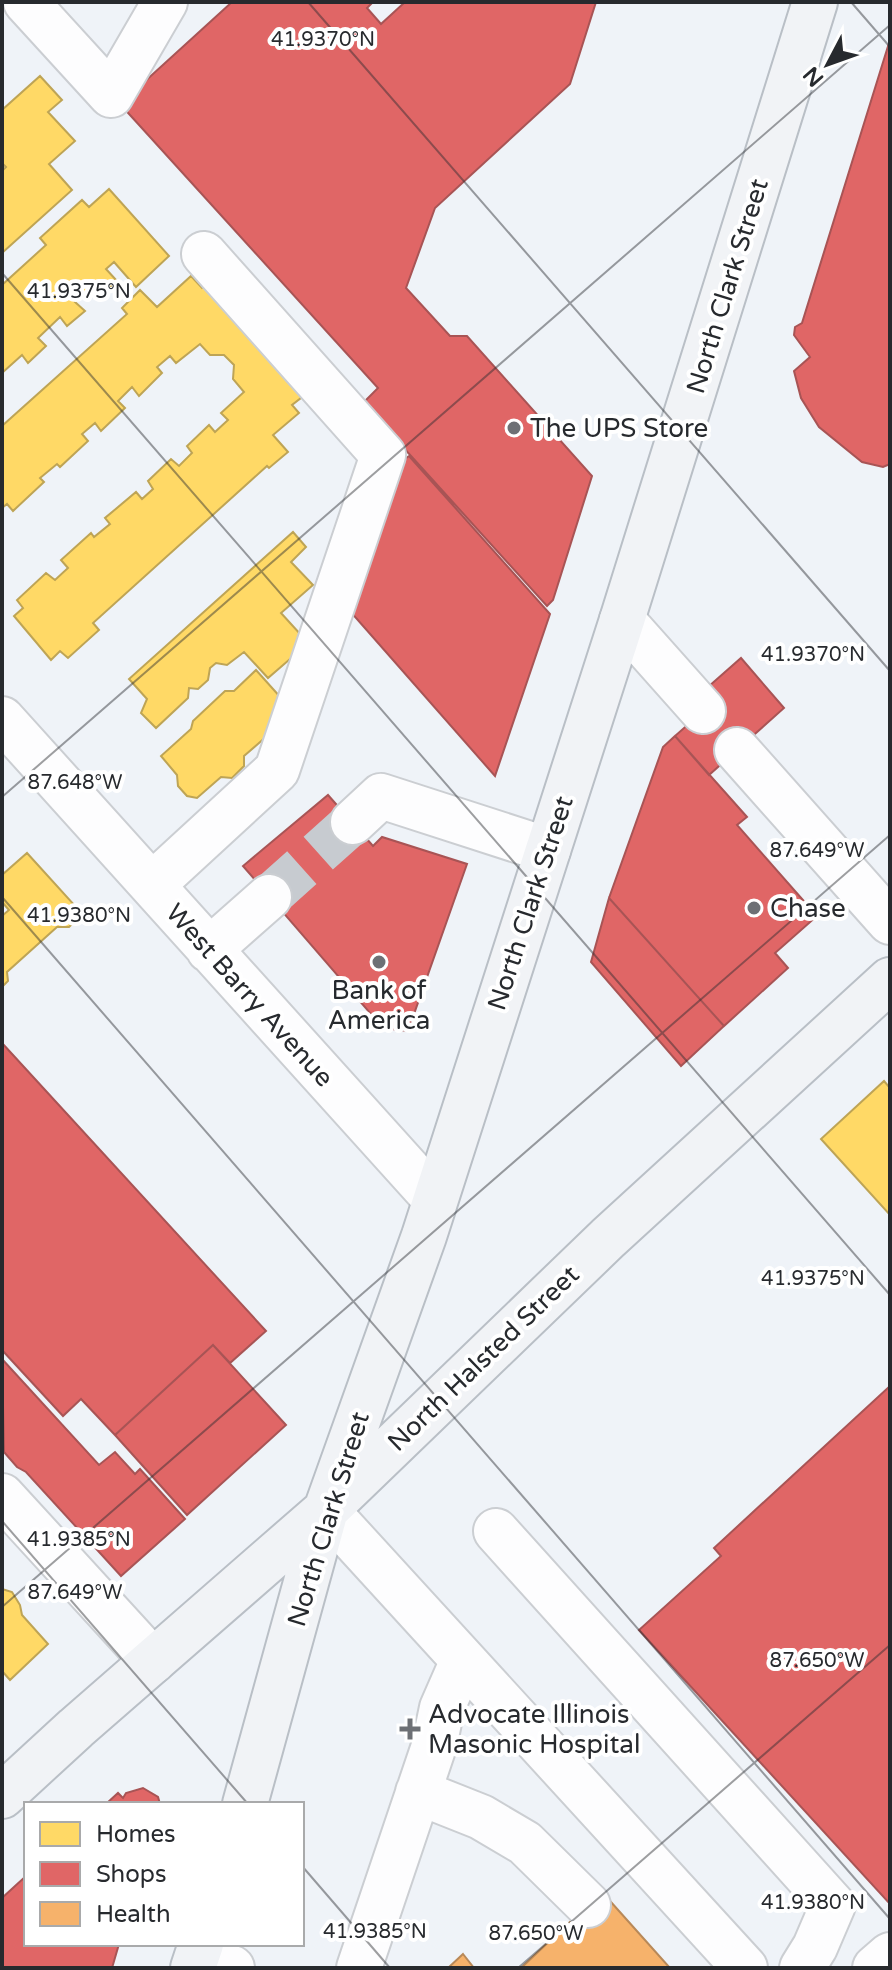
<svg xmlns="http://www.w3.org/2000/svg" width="892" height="1970" font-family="'Varela Round',sans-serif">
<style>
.homes{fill:#ffd966;stroke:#bea455;stroke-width:2}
.shops{fill:#e06666;stroke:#a85455;stroke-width:2}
.health{fill:#f6b26b;stroke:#b88959;stroke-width:2}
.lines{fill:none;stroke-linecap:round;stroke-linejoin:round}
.minor-tunnel{stroke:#c7cbd0;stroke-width:44;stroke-dasharray:44 22;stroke-linecap:butt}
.minor-casing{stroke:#cbced2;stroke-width:48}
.major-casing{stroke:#b9bfc6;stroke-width:48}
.minor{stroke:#fdfdfe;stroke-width:44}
.major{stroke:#f1f3f6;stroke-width:44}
.ticks{fill:none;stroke:#272a2e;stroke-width:2;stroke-opacity:0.45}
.poi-dot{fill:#6d7075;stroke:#fff;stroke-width:3}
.labels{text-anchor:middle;stroke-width:8;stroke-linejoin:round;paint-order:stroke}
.street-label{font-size:26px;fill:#272a2e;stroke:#fff}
.poi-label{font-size:26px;fill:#272a2e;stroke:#fff;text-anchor:start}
.ticks-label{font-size:20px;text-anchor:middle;fill:#272a2e;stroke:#fff;stroke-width:8;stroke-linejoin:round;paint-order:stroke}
</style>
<rect width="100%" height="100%" fill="#eff3f8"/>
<path class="homes" d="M 40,76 L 62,100 L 48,112 L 75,141 L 49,164 L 72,190 L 2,253 L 2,171 L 6,167 L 2,163 L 2,110 Z
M 109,189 L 169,256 L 136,287 L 114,262 L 106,269 L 117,281 L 105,293 L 97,282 L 75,302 L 85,311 L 67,326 L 60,317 L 38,338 L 46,346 L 28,363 L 22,355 L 2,373 L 2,285 L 46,245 L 40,238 L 82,200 L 89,207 Z
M 191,276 L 202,288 L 207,284 L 306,394 L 292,405 L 299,413 L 273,435 L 288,452 L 269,468 L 267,466 L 93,623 L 99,630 L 68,658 L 60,651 L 51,660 L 14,616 L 23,608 L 17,600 L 46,573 L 55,580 L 68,568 L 61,560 L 91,533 L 94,537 L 110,524 L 105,518 L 136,492 L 142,499 L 153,489 L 148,481 L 171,459 L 179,466 L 192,453 L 187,446 L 209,425 L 215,432 L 228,420 L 221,413 L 244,392 L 233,379 L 234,365 L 224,355 L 210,355 L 200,344 L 176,363 L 170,356 L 157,367 L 162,373 L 139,396 L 132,387 L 118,401 L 125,408 L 101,431 L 95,423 L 82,434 L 88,441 L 60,467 L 57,464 L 40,478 L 44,482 L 13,511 L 7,504 L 2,508 L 2,426 L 127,314 L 122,308 L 140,290 L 157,307 Z
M 293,532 L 306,547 L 291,562 L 313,585 L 281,613 L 302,636 L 297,653 L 268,678 L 244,652 L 227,665 L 216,663 L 210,668 L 208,680 L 198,689 L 189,688 L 188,698 L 156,728 L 141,713 L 147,699 L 129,679 Z
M 256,670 L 282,699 L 267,736 L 244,756 L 244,766 L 232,778 L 221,777 L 197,798 L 187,796 L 178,786 L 177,775 L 161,756 L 191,729 L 193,721 L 225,691 L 234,691 Z
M 27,853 L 77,908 L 76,920 L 69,927 L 57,927 L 7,972 L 8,981 L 2,987 L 2,916 L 9,910 L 2,902 L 2,875 Z
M 884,1081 L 890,1088 L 890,1215 L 821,1139 Z
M 2,1589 L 12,1592 L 20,1605 L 22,1615 L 48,1644 L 10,1680 L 2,1671 Z"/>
<path class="shops" d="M 232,2 L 373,2 L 367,8 L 381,24 L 405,2 L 596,2 L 570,84 L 435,208 L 406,288 L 450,336 L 467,336 L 592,476 L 553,600 L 547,606 L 363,403 L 378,388 L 120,104 Z
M 889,43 L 890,464 L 883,467 L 862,462 L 819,427 L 801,398 L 794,371 L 810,357 L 794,335 L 795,327 L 802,323 Z
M 409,456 L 550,614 L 495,776 L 349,610 L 395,466 Z
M 741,658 L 784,708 L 709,775 L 675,736 L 710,705 L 700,694 Z
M 675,736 L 747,817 L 737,825 L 817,916 L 775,953 L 788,968 L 724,1026 L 609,898 L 663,747 Z
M 328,795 L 373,846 L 382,837 L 467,864 L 408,1031 L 383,1028 L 243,866 Z
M 609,898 L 724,1026 L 681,1066 L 591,962 Z
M 2,1043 L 266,1331 L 230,1363 L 213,1345 L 115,1435 L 81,1399 L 63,1416 L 2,1350 Z
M 213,1345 L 286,1425 L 187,1515 L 115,1435 Z
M 2,1359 L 99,1465 L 115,1452 L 135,1474 L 140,1469 L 185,1519 L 121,1576 L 26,1472 L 17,1467 L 4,1452 Z
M 890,1386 L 890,1904 L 639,1630 L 721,1556 L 714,1548 Z
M 143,1788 L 158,1797 L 160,1804 L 106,1804 L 118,1793 L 123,1798 L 126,1793 Z
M 26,1876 L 26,1944 L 119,1944 L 112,1968 L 2,1968 L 2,1898 Z"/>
<path class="health" d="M 602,1892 L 670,1968 L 521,1968 L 588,1905 Z
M 463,1954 L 474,1968 L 448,1968 Z"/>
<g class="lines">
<path class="minor-tunnel" d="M 269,897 L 353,822"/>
<g class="minor-casing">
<path id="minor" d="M 26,2 L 111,95 L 165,2
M 622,620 L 703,711
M 2,719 L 435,1199
M 737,750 L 890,922
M 353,822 L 381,796 L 548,850
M 152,885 L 277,770 L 383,455 L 204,254
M 209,950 L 269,897
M 2,1496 L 153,1661
M 326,1510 L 745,1968
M 496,1531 L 833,1905 L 815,1947 L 802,1968
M 418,1792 L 481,1817 L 525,1843 L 588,1905
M 197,1958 L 232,1968
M 359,1968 L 434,1746 L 442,1708 L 463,1660
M 875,1968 L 890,1955"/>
</g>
<g class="major-casing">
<path id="major" d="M 2,1796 L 76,1728 L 326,1510 L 608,1238 L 890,980
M 245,1804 L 326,1510 L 424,1236 L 622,620 L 815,2
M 193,1968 L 201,1944"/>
</g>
<use href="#minor" class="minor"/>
<use href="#major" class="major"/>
</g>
<path class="ticks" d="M 308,2 L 890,671M 851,2 L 890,47M 2,273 L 890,1295M 2,797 L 890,25M 2,897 L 890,1919M 2,1521 L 248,1804M 2,1607 L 890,835M 302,1866 L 390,1968M 518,1968 L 890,1645"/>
<g class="poi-dot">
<circle cx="514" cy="428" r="8"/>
<circle cx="754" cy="908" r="8"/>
<circle cx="379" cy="962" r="8"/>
<path d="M406 1717h8v8h8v8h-8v8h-8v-8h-8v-8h8z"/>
</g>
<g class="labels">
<g class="street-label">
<text transform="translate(727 286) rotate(-73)" y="9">North Clark Street</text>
<text transform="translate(530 903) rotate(-72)" y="9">North Clark Street</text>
<text transform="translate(250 995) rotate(48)" y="9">West Barry Avenue</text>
<text transform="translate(483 1358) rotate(-44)" y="9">North Halsted Street</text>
<text transform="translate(328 1519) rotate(-73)" y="9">North Clark Street</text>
</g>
<g class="poi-label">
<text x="530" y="437">The UPS Store</text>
<text x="770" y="917">Chase</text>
<text x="379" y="999" text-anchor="middle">Bank of<tspan x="379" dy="30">America</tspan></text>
<text x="428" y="1723">Advocate Illinois<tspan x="428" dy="30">Masonic Hospital</tspan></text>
</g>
</g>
<g class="ticks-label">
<text x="323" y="46">41.9370°N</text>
<text x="79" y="298">41.9375°N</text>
<text x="813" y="661">41.9370°N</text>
<text x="75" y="789">87.648°W</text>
<text x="817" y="857">87.649°W</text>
<text x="79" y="922">41.9380°N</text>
<text x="813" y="1285">41.9375°N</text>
<text x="79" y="1546">41.9385°N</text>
<text x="75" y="1599">87.649°W</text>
<text x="817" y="1667">87.650°W</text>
<text x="813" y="1909">41.9380°N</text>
<text x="375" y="1938">41.9385°N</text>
<text x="536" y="1940">87.650°W</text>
</g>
<rect width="892" height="1970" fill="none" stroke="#272a2e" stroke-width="8"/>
<rect x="24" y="1802" width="280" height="144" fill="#ffffff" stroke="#a9aaab" stroke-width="2"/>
<rect x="40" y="1822" width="40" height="24" fill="#ffd966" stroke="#a9aaab" stroke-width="2"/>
<text x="96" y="1842" font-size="24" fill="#272a2e">Homes</text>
<rect x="40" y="1862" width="40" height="24" fill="#e06666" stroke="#a9aaab" stroke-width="2"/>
<text x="96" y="1882" font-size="24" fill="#272a2e">Shops</text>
<rect x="40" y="1902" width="40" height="24" fill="#f6b26b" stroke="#a9aaab" stroke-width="2"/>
<text x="96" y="1922" font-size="24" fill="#272a2e">Health</text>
<g transform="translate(828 64) rotate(229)" stroke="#ffffff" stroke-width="6" paint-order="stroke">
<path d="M0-6L14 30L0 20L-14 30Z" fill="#272a2e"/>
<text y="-12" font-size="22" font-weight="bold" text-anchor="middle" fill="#272a2e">N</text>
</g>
</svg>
